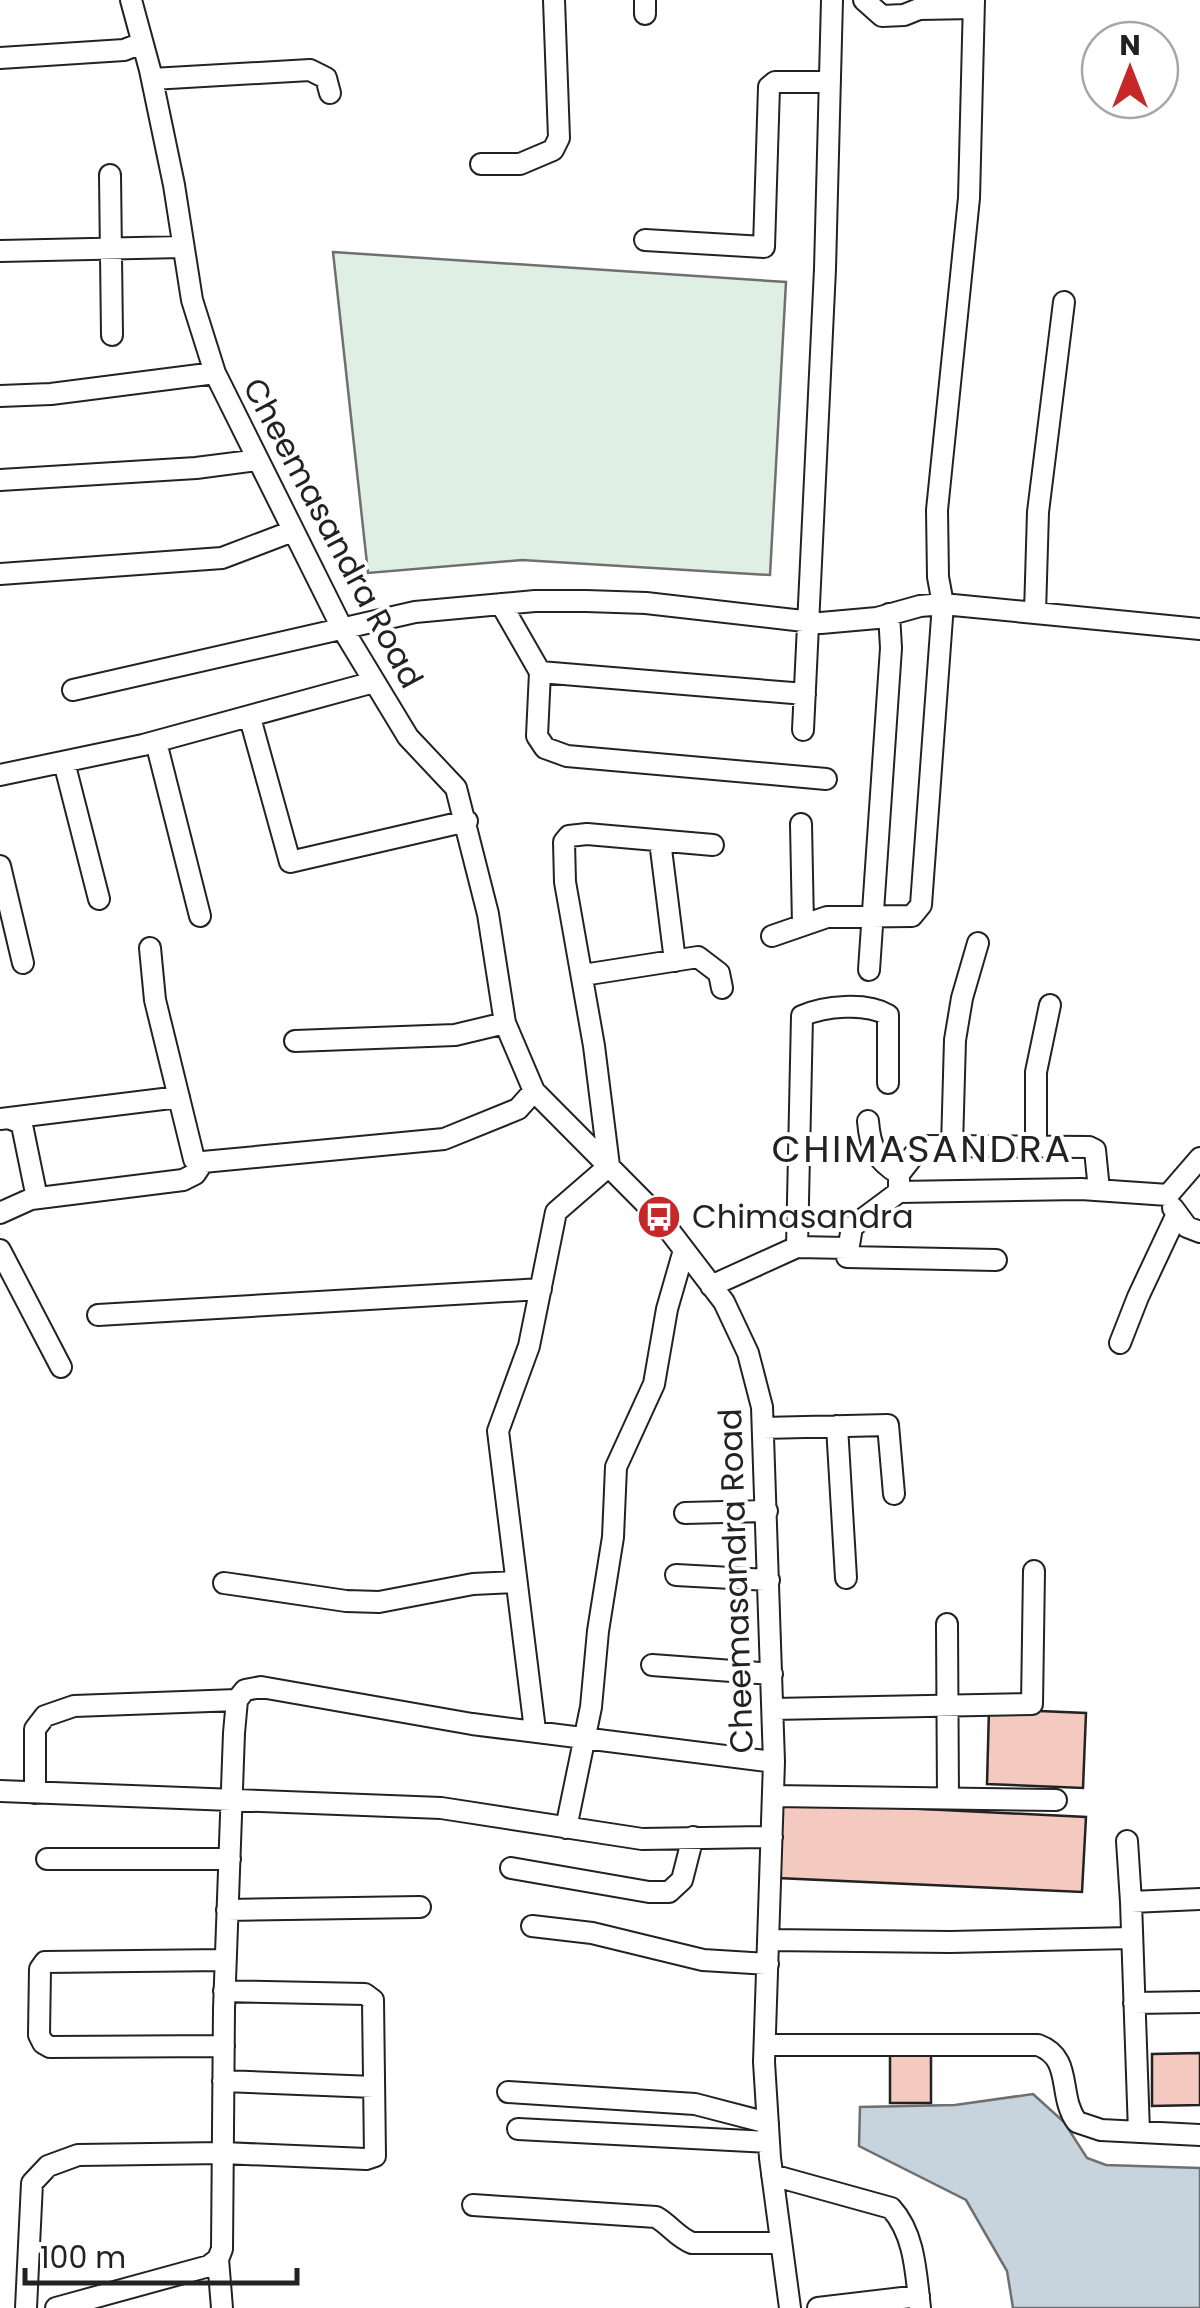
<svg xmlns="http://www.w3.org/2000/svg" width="1200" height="2308" font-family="Poppins,sans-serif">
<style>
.green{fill:#e0efe3;stroke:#6f6f6f;stroke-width:2.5}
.water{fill:#c7d3dd;stroke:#6f6f6f;stroke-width:2.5}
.building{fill:#f3c9c0;stroke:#222;stroke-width:2.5}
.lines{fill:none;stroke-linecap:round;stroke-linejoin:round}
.minor-casing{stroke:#222;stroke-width:24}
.minor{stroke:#fff;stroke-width:20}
.labels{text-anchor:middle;stroke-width:8;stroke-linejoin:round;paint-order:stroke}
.street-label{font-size:32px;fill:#222;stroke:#fff}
.poi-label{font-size:32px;fill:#222;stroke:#fff;text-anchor:start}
.quarter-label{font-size:38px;letter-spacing:2.5px;fill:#222;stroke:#fff}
</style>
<rect width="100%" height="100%" fill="#fff"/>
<path class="green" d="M 333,252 L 786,282 L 770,575 L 522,560 L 368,573 Z"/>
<path class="water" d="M 1033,2094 L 1064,2122 L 1087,2158 L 1106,2165 L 1200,2168 L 1200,2308 L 1013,2308 L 1007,2271 L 966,2200 L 859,2146 L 860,2107 L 955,2105 Z"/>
<path class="building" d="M 989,1709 L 1086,1713 L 1083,1788 L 987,1784 Z
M 782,1802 L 1086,1817 L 1082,1892 L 778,1878 Z
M 890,2052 L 931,2052 L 931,2103 L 890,2103 Z
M 1200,2053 L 1200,2105 L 1152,2106 L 1152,2054 Z"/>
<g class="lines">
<g class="minor-casing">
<path id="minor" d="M 131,0 L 150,70 L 174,185 L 192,300 L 215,373 L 342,628 L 408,737 L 456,788 L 488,914 L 505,1023 L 534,1091 L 659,1217 L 724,1302 L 748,1353 L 762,1407 L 774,1762 L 764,2062 L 770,2158 L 790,2308
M 864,0 L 882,16 L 904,15 L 919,9 L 973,8
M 645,14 L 645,0
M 0,58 L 124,50 L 142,43
M 152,79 L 310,70 L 326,78 L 330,93
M 481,164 L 520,164 L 553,150 L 559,138 L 554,0
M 110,175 L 112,335
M 645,240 L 764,247 L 769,87 L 775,82 L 830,82
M 0,251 L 182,247
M 0,396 L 51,394 L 215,373
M 0,480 L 196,468 L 258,460
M 0,574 L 222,558 L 293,531
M 501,604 L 540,672 L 537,736 L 545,748 L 567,756 L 826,779
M 1035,613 L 1038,512 L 1064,302
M 540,672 L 805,694
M 73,690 L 415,612 L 535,601 L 586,601 L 646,603 L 821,623 L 877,618 L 920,606 L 943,604 L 1200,629
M 250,718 L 290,862 L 467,821
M 803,730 L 825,269 L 832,0
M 156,742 L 200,916
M 64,762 L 99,899
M 0,775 L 143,745 L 374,682
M 801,824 L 803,925
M 660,841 L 675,961
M 0,866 L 23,963
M 772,936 L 827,917 L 912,916 L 921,905 L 943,604 L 938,577 L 937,510 L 969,198 L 974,0
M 150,948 L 155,1000 L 194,1159 L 203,1162 L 444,1139 L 518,1109 L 534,1091
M 869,970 L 891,648 L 889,614
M 583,975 L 698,957 L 719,973 L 722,988
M 295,1041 L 455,1035 L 505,1023
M 0,1119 L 179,1097
M 11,1119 L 21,1123 L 23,1130 L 37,1198
M 868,1121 C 870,1147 876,1160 899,1174
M 952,1146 L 955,1040 L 962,998 L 978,943
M 1036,1147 L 1036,1072 L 1050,1005
M 609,1166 L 594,1046 L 565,882 L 564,842 L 569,836 L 587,834 L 713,845
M 899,1192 L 899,1174 L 921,1146 L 1089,1147 L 1095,1150 L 1099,1190
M 1168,1195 L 1200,1158
M 1173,1208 L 1187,1227 L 1200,1232
M 0,1213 L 31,1199 L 183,1180 L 195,1174 L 203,1162
M 797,1247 L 802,1016 C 824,1006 866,1002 888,1015 L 888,1083
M 0,1250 L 61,1367
M 996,1260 L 847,1257 L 852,1227 L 899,1192 L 1081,1189 L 1168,1195
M 711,1286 L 797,1247 L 847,1248
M 98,1315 L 541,1289
M 1120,1343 L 1138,1297 L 1177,1214
M 837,1426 L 846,1578
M 763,1428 L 888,1425 L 894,1494
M 685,1513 L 767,1511
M 676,1575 L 769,1580
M 224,1583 L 346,1601 L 379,1602 L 473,1584 L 516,1582
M 947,1624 L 948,1799
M 652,1665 L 772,1674
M 773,1709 L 1032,1704 L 1034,1571
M 535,1730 L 498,1431 L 529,1346 L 556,1212 L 609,1166
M 0,1791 L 441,1808 L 642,1839 L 772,1837
M 35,1793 L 35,1729 L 45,1716 L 74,1706 L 237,1700
M 773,1796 L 1056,1800
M 566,1828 L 591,1707 L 598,1631 L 613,1537 L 616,1467 L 654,1384 L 667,1309 L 684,1250
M 1127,1841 L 1131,1902
M 47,1859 L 230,1859
M 511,1868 L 649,1892 L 669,1892 L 682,1880 L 693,1837
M 227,1910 L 420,1907
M 532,1926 L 592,1933 L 703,1960 L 768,1964
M 768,1940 L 950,1942 L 1131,1938
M 1134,2003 L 1200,2002
M 765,2045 L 1038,2045 C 1074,2058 1057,2096 1077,2122 L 1101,2130 L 1200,2135
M 224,2046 L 50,2047 L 43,2043 L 39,2035 L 40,1969 L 45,1962 L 225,1960
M 223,2081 L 374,2087
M 508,2092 L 695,2104 L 768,2123
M 518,2129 L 769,2142
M 1139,2132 L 1131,1902 L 1200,1899
M 772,2175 L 891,2208 C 915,2234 916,2274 920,2308
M 473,2205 L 656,2217 C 670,2225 677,2237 692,2243 L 781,2243
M 218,2259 L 222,2308
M 26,2308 L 32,2183 L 48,2166 L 78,2155 L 223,2153 L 366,2159 L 375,2156 L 373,2000 L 365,1994 L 224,1991
M 56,2308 L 209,2266 L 218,2259 L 222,2249 L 224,2009 L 234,1733 L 237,1700 L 245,1690 L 261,1687 L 472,1724 L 774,1762
M 818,2308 L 919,2296"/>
</g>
<use href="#minor" class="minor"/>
</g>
<defs>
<g id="bus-disc" transform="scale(2.25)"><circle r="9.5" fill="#c62828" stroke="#fff"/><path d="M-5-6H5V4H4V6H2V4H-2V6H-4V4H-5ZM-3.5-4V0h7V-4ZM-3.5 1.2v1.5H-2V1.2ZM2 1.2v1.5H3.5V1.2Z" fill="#fff"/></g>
</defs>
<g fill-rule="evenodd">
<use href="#bus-disc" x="659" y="1217"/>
</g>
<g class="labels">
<g class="street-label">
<text transform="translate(333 533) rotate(62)" y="11">Cheemasandra Road</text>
<text transform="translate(736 1581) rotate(-92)" y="11">Cheemasandra Road</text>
</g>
<g class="poi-label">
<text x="692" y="1228">Chimasandra</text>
</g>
<g class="quarter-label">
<text x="922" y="1162">CHIMASANDRA</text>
</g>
</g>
<g transform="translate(1130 70)"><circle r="48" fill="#ffffff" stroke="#a7a7a7" stroke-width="2.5"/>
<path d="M0-8L18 38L0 25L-18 38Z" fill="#c62828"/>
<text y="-15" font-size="28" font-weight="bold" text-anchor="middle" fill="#222222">N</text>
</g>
<path d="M25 2268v15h272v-15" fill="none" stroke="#222222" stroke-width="5"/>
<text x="40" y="2268" font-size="30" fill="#222222" stroke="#ffffff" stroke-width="8" paint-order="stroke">100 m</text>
</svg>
